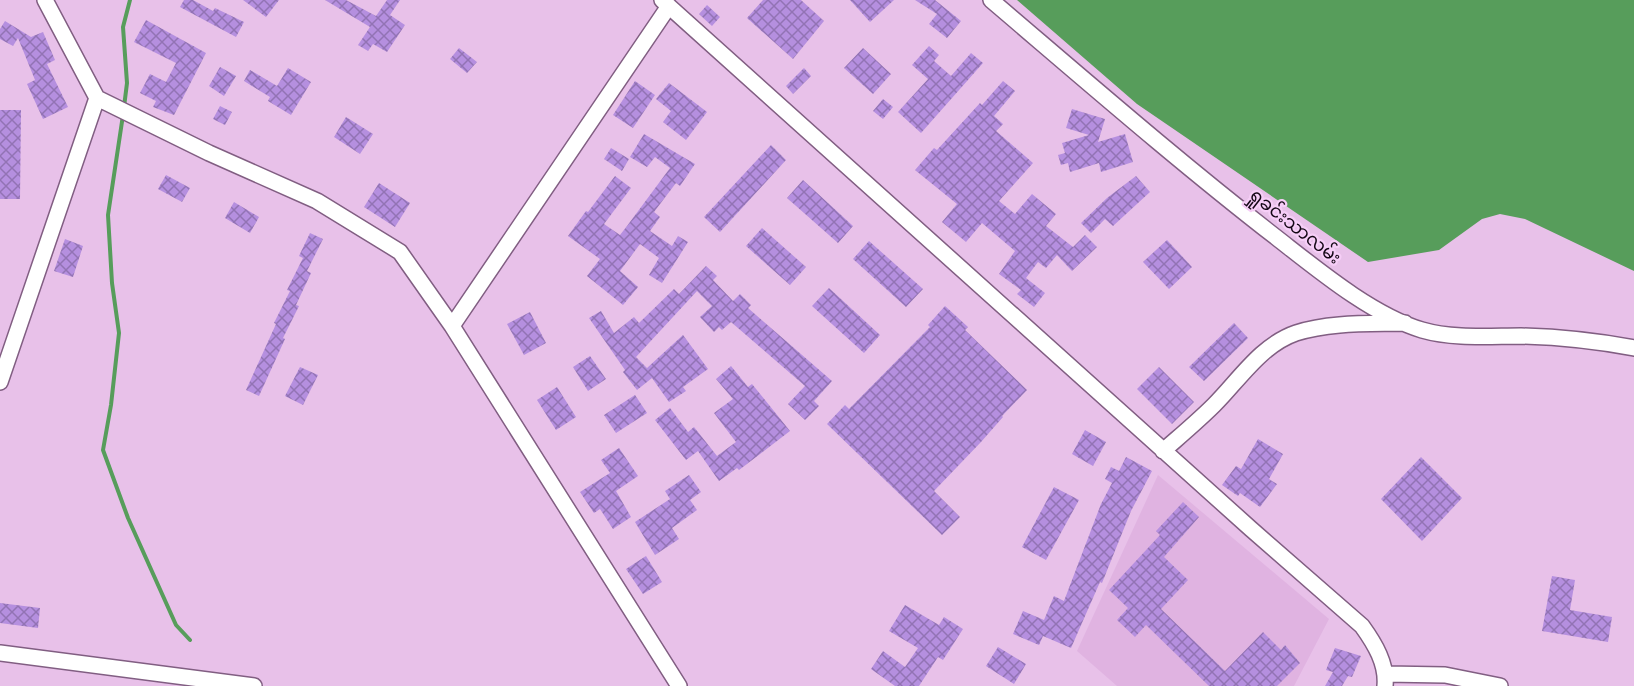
<svg xmlns="http://www.w3.org/2000/svg" width="1634" height="686" font-family="Overpass,'Noto Sans Myanmar',sans-serif">
<style>
.built{fill:#e0b3e1}
.water{fill:#579d5b}
.lines{fill:none;stroke-linecap:round;stroke-linejoin:round}
.stream{stroke:#579d5b;stroke-width:4}
.building{fill:url(#building-cross-hatch)}
.minor-casing{stroke:#815e82;stroke-width:18}
.minor{stroke:#fff;stroke-width:15}
.labels{text-anchor:middle;stroke-width:4.5;stroke-linejoin:round;paint-order:stroke}
.street-label{font-size:18px;fill:#140715;stroke:#f6cef7}
</style>
<defs>
<pattern id="building-cross-hatch" width="8" height="8" patternUnits="userSpaceOnUse" patternTransform="scale(1.5)"><rect width="8" height="8" fill="#b58fdf"/><path d="M0 0l8 8M0 8l8-8" fill="none" stroke="#9273b4"/></pattern>
</defs>
<rect width="100%" height="100%" fill="#e8c1e9"/>
<path class="built" d="M 1158,475 L 1329,619 L 1294,686 L 1117,686 L 1077,651 Z"/>
<path class="water" d="M 1017,0 L 1634,0 L 1634,271 L 1525,219 L 1500,214 L 1482,219 L 1439,250 L 1368,262 L 1137,104 Z"/>
<g class="lines">
<path class="stream" d="M 124,107 L 127,83 L 123,27 L 130,0
M 123,115 L 108,215 L 112,283 L 119,333 L 111,405 L 103,450 L 128,518 L 176,625 L 190,640"/>
</g>
<path class="building" d="M 184,0 L 193,0 L 213,11 L 215,8 L 244,22 L 236,37 L 180,7 Z
M 243,0 L 279,0 L 266,17 Z
M 325,0 L 346,0 L 376,16 L 387,0 L 400,0 L 390,15 L 405,25 L 387,52 L 373,44 L 368,51 L 358,45 L 370,27 Z
M 763,0 L 801,0 L 824,21 L 793,59 L 747,18 Z
M 850,0 L 894,0 L 870,22 Z
M 915,0 L 935,0 L 961,21 L 947,38 L 929,24 L 937,14 Z
M 707,5 L 720,17 L 712,26 L 699,14 Z
M 146,20 L 206,53 L 174,115 L 153,107 L 156,101 L 140,93 L 150,74 L 166,82 L 176,63 L 134,42 Z
M 5,21 L 31,37 L 43,32 L 55,60 L 47,64 L 68,107 L 43,119 L 27,84 L 35,80 L 18,38 L 13,46 L 0,39 L 0,29 Z
M 929,46 L 939,55 L 934,61 L 951,76 L 971,53 L 983,63 L 921,133 L 898,112 L 928,79 L 912,65 Z
M 459,48 L 477,62 L 467,73 L 450,59 Z
M 863,48 L 891,74 L 873,94 L 844,68 Z
M 220,67 L 236,76 L 224,96 L 209,86 Z
M 288,68 L 311,82 L 291,115 L 268,101 L 270,97 L 244,81 L 250,70 L 277,86 Z
M 804,68 L 811,76 L 793,94 L 786,86 Z
M 635,81 L 655,95 L 633,128 L 613,115 Z
M 1003,81 L 1015,91 L 994,116 L 1003,124 L 996,131 L 1033,163 L 999,201 L 1015,214 L 1032,194 L 1056,214 L 1046,226 L 1073,247 L 1085,235 L 1097,247 L 1072,271 L 1057,255 L 1046,268 L 1038,262 L 1026,278 L 1045,293 L 1034,307 L 1017,294 L 1021,290 L 999,274 L 1015,251 L 982,223 L 966,242 L 942,222 L 957,204 L 915,170 L 934,148 L 937,150 L 980,103 L 982,105 Z
M 669,83 L 707,112 L 686,140 L 663,122 L 671,111 L 656,99 Z
M 883,99 L 893,107 L 883,119 L 873,111 Z
M 220,106 L 232,112 L 225,125 L 213,119 Z
M 1072,109 L 1105,119 L 1098,142 L 1125,134 L 1133,162 L 1101,172 L 1099,163 L 1070,172 L 1068,163 L 1061,165 L 1058,155 L 1065,153 L 1062,143 L 1089,135 L 1066,128 Z
M 0,110 L 21,110 L 20,199 L 0,199 Z
M 346,117 L 373,134 L 360,154 L 334,137 Z
M 644,134 L 695,164 L 680,186 L 676,183 L 654,212 L 660,217 L 650,231 L 672,246 L 678,236 L 688,242 L 662,283 L 649,275 L 659,258 L 640,244 L 620,271 L 638,287 L 623,305 L 587,276 L 600,259 L 568,236 L 586,211 L 588,212 L 615,176 L 631,188 L 604,224 L 620,235 L 627,226 L 670,168 L 655,157 L 647,167 L 630,157 Z
M 771,145 L 786,160 L 720,232 L 704,217 Z
M 611,148 L 629,159 L 622,171 L 604,159 Z
M 166,175 L 190,188 L 182,202 L 158,189 Z
M 1136,176 L 1150,192 L 1113,226 L 1105,219 L 1091,233 L 1081,223 L 1107,198 Z
M 803,180 L 853,226 L 838,243 L 787,198 Z
M 379,183 L 410,203 L 395,227 L 364,207 Z
M 234,202 L 259,217 L 250,233 L 225,218 Z
M 762,228 L 806,267 L 790,285 L 746,246 Z
M 310,233 L 323,239 L 307,271 L 311,273 L 296,305 L 299,306 L 283,338 L 285,339 L 259,396 L 246,390 L 276,324 L 274,323 L 290,291 L 287,290 L 303,258 L 299,256 Z
M 65,239 L 83,246 L 73,277 L 54,271 Z
M 1167,240 L 1192,267 L 1169,289 L 1143,262 Z
M 869,241 L 923,289 L 906,307 L 853,259 Z
M 706,266 L 717,276 L 713,280 L 733,301 L 740,294 L 751,305 L 748,308 L 832,381 L 814,401 L 819,406 L 805,420 L 788,404 L 805,386 L 731,322 L 722,330 L 719,327 L 714,332 L 700,317 L 712,306 L 697,291 L 636,357 L 647,368 L 683,335 L 708,369 L 683,387 L 686,391 L 669,402 L 652,378 L 637,390 L 623,372 L 625,370 L 589,318 L 601,311 L 614,333 L 634,317 L 639,323 L 674,289 L 679,294 Z
M 829,288 L 880,335 L 864,353 L 812,306 Z
M 945,306 L 968,327 L 965,330 L 1027,390 L 1002,416 L 1003,417 L 981,442 L 934,491 L 960,517 L 942,535 L 827,424 L 845,405 L 849,409 L 930,327 L 928,325 Z
M 530,312 L 546,343 L 524,355 L 507,324 Z
M 1234,323 L 1248,338 L 1204,381 L 1189,367 Z
M 590,356 L 606,379 L 588,391 L 573,367 Z
M 731,366 L 748,387 L 752,384 L 790,431 L 739,470 L 737,468 L 719,481 L 698,451 L 686,460 L 655,420 L 670,408 L 688,432 L 694,427 L 717,456 L 736,442 L 714,413 L 733,399 L 716,379 Z
M 300,367 L 318,375 L 303,405 L 285,396 Z
M 1159,367 L 1194,402 L 1172,424 L 1137,389 Z
M 557,387 L 576,417 L 556,430 L 537,400 Z
M 635,395 L 647,413 L 616,433 L 604,415 Z
M 1085,430 L 1106,442 L 1093,466 L 1072,454 Z
M 1258,439 L 1283,454 L 1269,479 L 1277,484 L 1260,507 L 1240,493 L 1238,496 L 1222,485 L 1236,466 L 1241,469 Z
M 619,448 L 638,476 L 616,491 L 631,517 L 613,529 L 600,509 L 594,513 L 580,492 L 610,473 L 601,460 Z
M 1126,457 L 1152,471 L 1131,511 L 1102,583 L 1100,582 L 1071,648 L 1043,636 L 1039,645 L 1013,634 L 1023,611 L 1044,620 L 1054,596 L 1064,601 L 1101,504 L 1112,483 L 1105,479 L 1111,467 L 1119,471 Z
M 1421,457 L 1462,498 L 1422,541 L 1381,499 Z
M 689,475 L 701,492 L 690,500 L 697,510 L 672,528 L 679,539 L 655,555 L 635,522 L 670,499 L 665,491 Z
M 1054,487 L 1079,500 L 1046,560 L 1022,547 Z
M 1183,502 L 1199,517 L 1164,557 L 1188,580 L 1161,609 L 1225,671 L 1263,632 L 1281,650 L 1285,645 L 1300,663 L 1277,686 L 1209,686 L 1146,625 L 1135,637 L 1117,620 L 1128,608 L 1109,590 L 1160,535 L 1156,531 Z
M 646,556 L 662,582 L 643,594 L 626,569 Z
M 1552,576 L 1575,580 L 1570,610 L 1612,617 L 1608,642 L 1542,631 Z
M 0,603 L 40,608 L 38,628 L 0,623 Z
M 905,605 L 939,625 L 944,617 L 963,629 L 943,660 L 938,657 L 919,686 L 895,686 L 871,669 L 883,651 L 905,667 L 918,648 L 889,631 Z
M 998,647 L 1026,664 L 1014,684 L 986,666 Z
M 1335,648 L 1361,656 L 1352,677 L 1348,676 L 1342,686 L 1325,686 L 1333,672 L 1326,670 Z"/>
<g class="lines">
<g class="minor-casing">
<path id="minor" d="M 45,0 L 97,98 L 209,153 L 317,201 L 400,252 L 452,326 L 679,686
M 662,0 L 1251,529 L 1362,626 C 1375,644 1387,664 1385,686
M 991,0 C 1085,80 1179,162 1277,238 C 1318,270 1372,315 1422,330 C 1453,339 1489,336 1521,336 C 1559,337 1597,341 1634,348
M 452,326 L 669,6
M 0,382 L 97,98
M 1163,451 C 1180,436 1198,421 1214,405 C 1239,380 1261,345 1296,333 C 1330,322 1370,324 1405,323
M 0,653 L 254,686
M 1386,674 L 1445,675 L 1500,686"/>
</g>
<use href="#minor" class="minor"/>
</g>
<g class="labels">
<g class="street-label">
<text transform="translate(1295 226) rotate(38)" y="6">ရှုခင်းသာလမ်း</text>
</g>
</g>
</svg>
